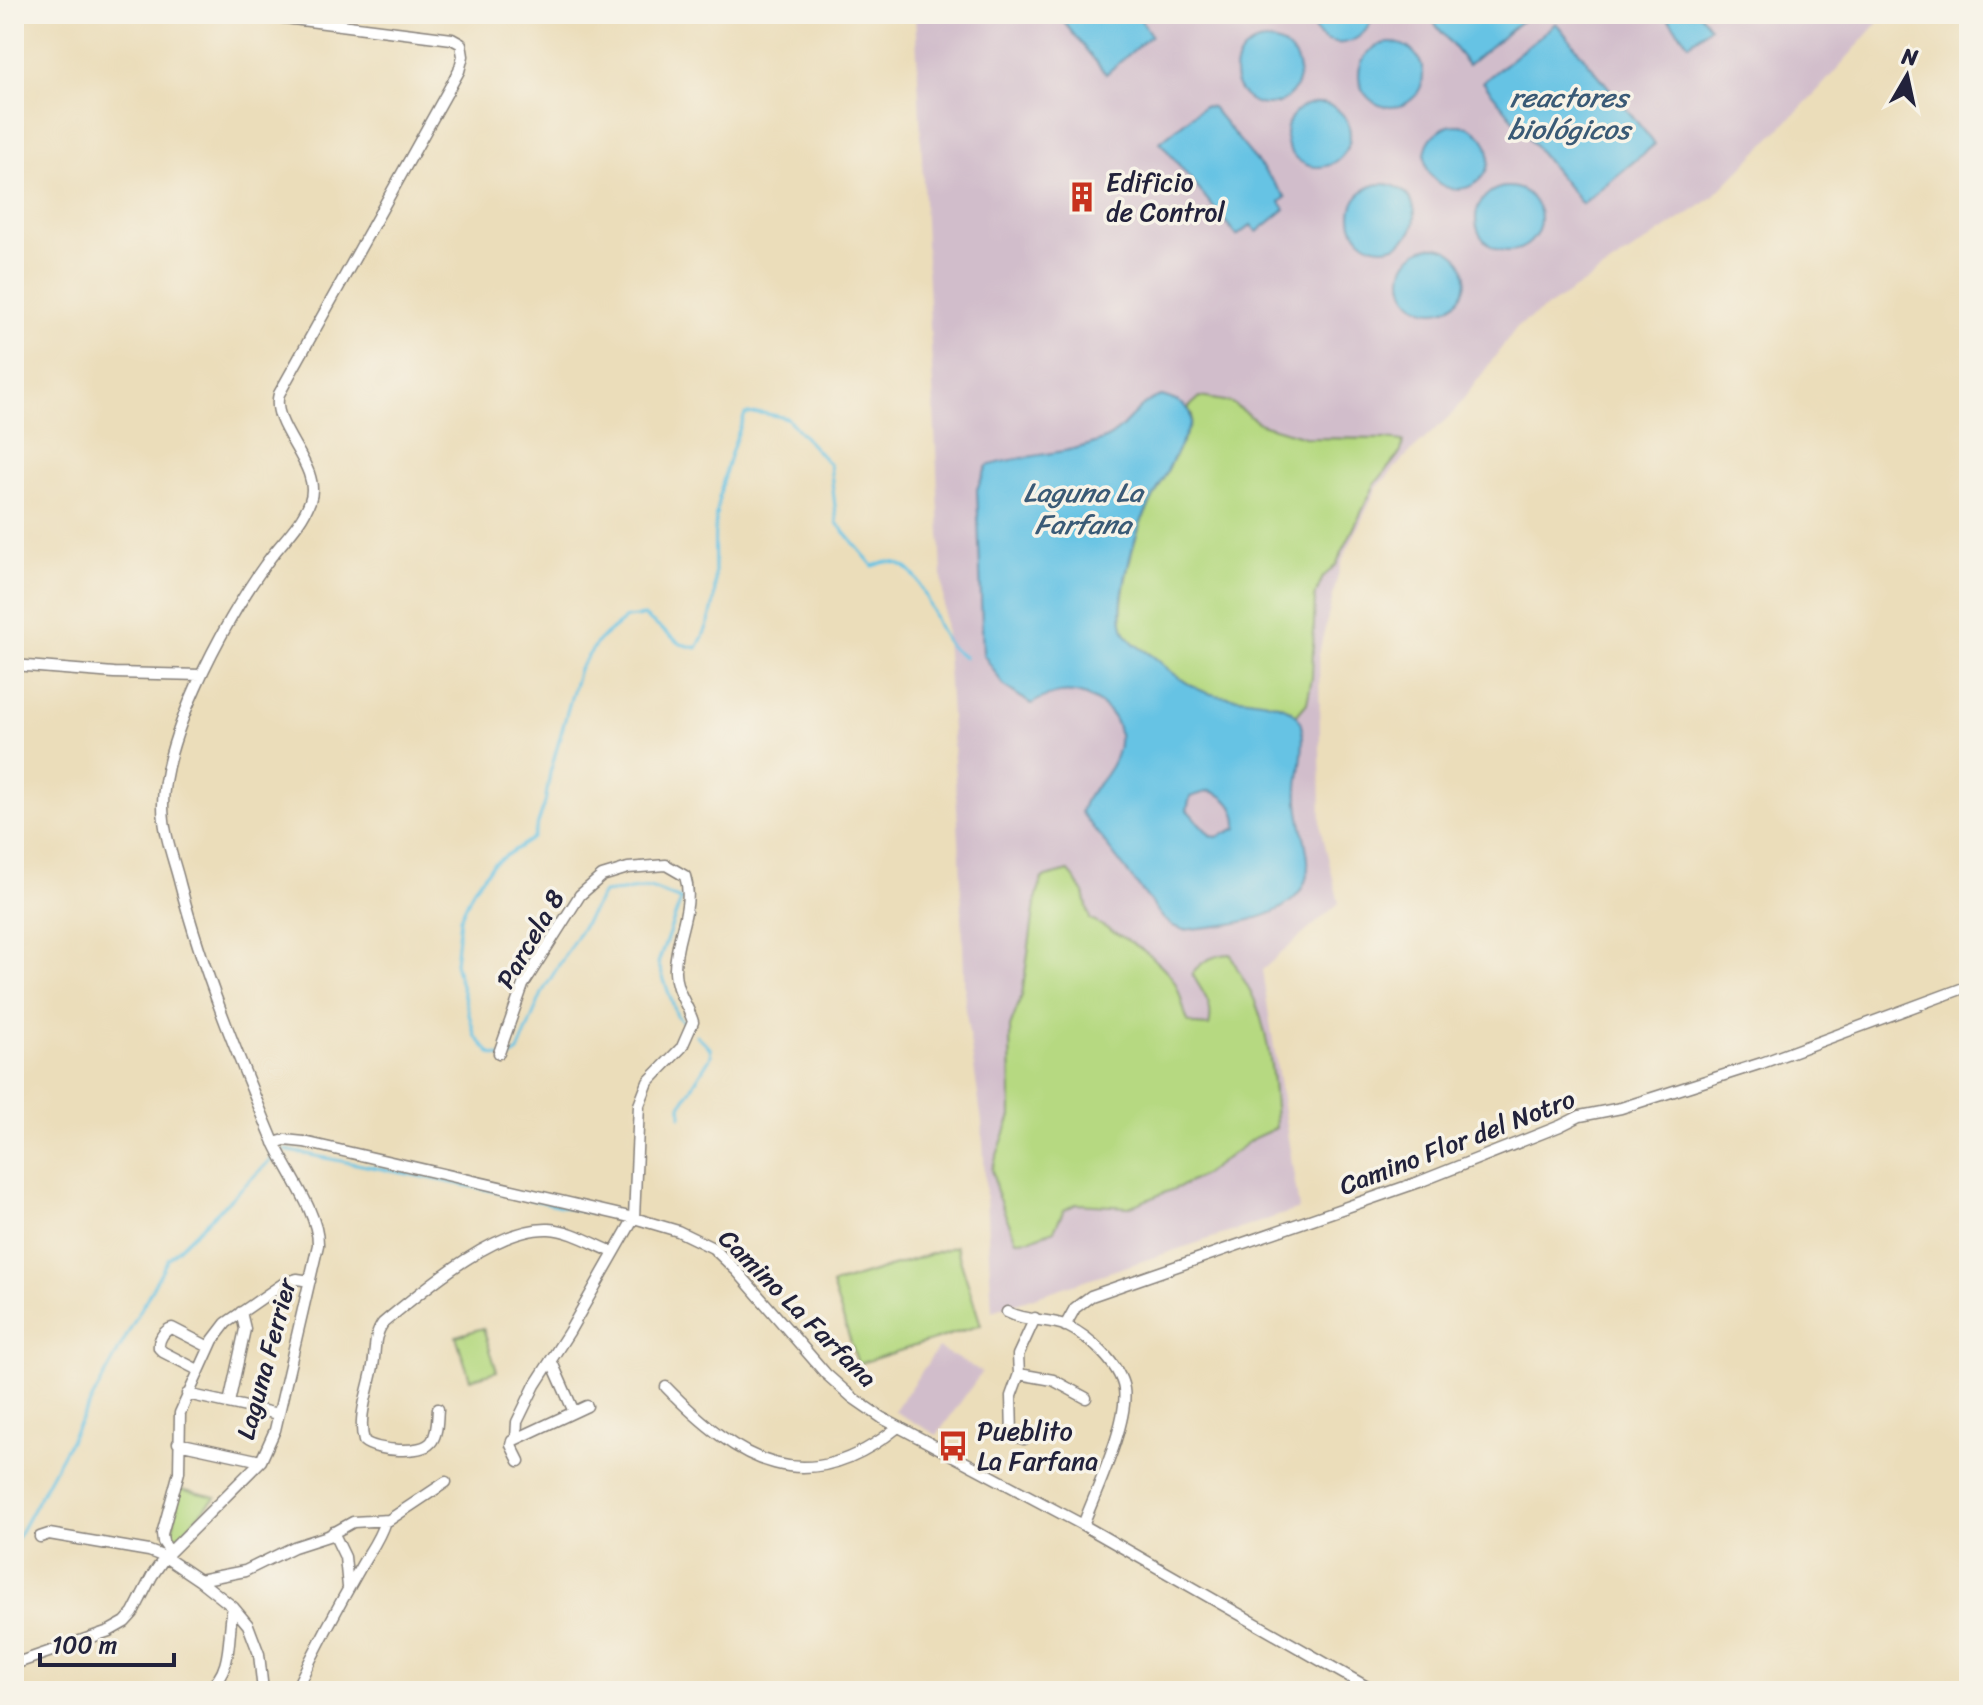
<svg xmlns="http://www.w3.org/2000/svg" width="1983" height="1705" font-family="Sriracha,sans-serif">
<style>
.industrial{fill:#d1bdcb}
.green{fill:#b6d981;stroke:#6c7e5e;stroke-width:2}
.water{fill:#66c3e4;stroke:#447290;stroke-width:2;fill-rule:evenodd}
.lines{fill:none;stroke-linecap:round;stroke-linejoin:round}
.stream{stroke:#66c3e4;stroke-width:3}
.minor-casing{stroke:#86807a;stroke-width:13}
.minor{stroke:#fff;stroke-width:10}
.labels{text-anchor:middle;stroke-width:7;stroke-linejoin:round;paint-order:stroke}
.poi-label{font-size:26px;fill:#22223b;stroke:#f7f3e8;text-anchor:start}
.street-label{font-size:26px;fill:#22223b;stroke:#f7f3e8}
.water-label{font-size:28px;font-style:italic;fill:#3a5a76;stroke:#f7f3e8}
</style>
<rect width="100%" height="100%" fill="#f7f3e8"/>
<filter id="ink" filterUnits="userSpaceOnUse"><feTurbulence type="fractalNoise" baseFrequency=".0125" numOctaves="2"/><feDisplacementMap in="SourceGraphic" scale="16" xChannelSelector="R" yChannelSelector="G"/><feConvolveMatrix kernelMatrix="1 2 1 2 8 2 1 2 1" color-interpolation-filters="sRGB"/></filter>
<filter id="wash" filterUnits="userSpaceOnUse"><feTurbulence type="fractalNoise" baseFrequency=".006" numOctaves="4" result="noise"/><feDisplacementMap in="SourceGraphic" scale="32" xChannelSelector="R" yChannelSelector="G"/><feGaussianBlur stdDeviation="1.8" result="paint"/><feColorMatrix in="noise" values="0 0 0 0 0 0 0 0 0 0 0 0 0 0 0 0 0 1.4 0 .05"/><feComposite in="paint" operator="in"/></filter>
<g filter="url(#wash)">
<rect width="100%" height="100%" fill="#ebddba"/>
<path class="industrial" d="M 915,14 L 1886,14 L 1819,89 L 1712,198 L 1517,327 L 1453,413 L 1403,459 L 1377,488 L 1341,563 L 1319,653 L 1321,828 L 1339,903 L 1262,970 L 1299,1209 L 992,1311 L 982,1122 L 965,1006 L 960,855 L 942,575 Z
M 938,1348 L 982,1372 L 937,1435 L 894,1411 Z"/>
<path class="green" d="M 1200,397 L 1230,402 L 1261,424 L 1308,438 L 1386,439 L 1403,441 L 1401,452 L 1375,484 L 1336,565 L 1323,577 L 1315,596 L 1312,678 L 1307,703 L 1297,715 C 1271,699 1242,702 1213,695 C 1191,689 1173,674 1156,659 C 1146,649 1129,645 1124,631 C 1115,609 1133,545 1141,522 L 1191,424 L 1192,415 L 1188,408 Z
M 1069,871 L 1084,893 L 1090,919 C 1118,935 1153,951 1173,979 C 1181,991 1182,1008 1188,1021 L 1195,1025 L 1209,1026 C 1215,1003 1201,992 1192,973 C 1203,960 1214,955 1231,954 C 1237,973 1250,986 1256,1004 C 1270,1039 1275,1091 1276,1128 L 1254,1138 L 1205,1174 L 1186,1184 L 1129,1207 L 1076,1204 L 1064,1210 L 1054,1230 L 1031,1239 L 1016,1240 L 998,1197 L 992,1169 L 1011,1116 L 1010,1027 L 1022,995 L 1035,904 L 1042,878 Z
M 956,1246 L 981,1325 L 858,1364 L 832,1285 Z
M 483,1328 L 497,1371 L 470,1379 L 456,1336 Z
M 180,1489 L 216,1497 L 175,1540 L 171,1539 Z"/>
<path class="water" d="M 1057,14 L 1137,14 L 1151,35 L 1106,74 Z
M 1309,14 L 1373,14 L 1373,17 C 1361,52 1315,53 1309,14 Z
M 1427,14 L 1530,14 L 1468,65 Z
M 1664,14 L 1700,14 L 1710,27 L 1689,44 Z
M 1556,23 L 1655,144 L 1582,204 L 1483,82 Z
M1235 73a32 32 0 1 1 64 0a32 32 0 1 1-64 0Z
M1359 75a32 32 0 1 1 64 0a32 32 0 1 1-64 0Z
M1286 135a32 32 0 1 1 64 0a32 32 0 1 1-64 0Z
M 1204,106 L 1212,107 L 1286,197 L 1280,202 L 1285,209 L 1257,232 L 1251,225 L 1237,236 L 1160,142 Z
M1425 157a32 32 0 1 1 64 0a32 32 0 1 1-64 0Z
M1351 216a32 32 0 1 1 64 0a32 32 0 1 1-64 0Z
M1476 219a32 32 0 1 1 64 0a32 32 0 1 1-64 0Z
M1402 279a32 32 0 1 1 64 0a32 32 0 1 1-64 0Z
M 1162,396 C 1178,401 1193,405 1191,424 L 1141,522 C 1133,545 1112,613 1126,634 C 1134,647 1148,651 1159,661 C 1175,676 1193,690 1215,695 C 1236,699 1284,699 1297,716 C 1309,732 1299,770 1298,788 C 1296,813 1306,836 1308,860 C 1312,922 1227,924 1184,930 L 1173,926 L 1163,918 L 1081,812 C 1089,788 1093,793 1105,776 C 1127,746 1125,715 1090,698 C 1069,688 1050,693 1031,704 L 1004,686 L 983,654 L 977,489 L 987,466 C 1026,454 1065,455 1103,440 C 1127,430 1136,402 1162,396 ZM 1209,791 C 1227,795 1238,809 1237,828 L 1217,837 L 1211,836 L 1187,810 L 1190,797 Z"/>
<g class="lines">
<path class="stream" d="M 685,1024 L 677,1016 L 658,963 L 681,900 L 650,888 L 603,893 L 543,991 L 518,1052 L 508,1059 L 491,1054 L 475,1036 L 455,963 L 460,918 L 474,888 L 493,864 L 533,838 L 545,803 L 550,773 L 579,669 L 599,640 L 626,618 L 644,616 L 681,644 L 697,648 C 724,600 712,578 715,528 C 718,488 731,451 745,414 L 762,413 L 787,418 L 830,465 L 837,523 L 873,566 C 878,565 886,561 891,562 C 933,567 928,643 965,657
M 681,1116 L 681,1105 L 711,1056 L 710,1048 L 696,1035
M 285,1150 L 484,1189 L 588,1212
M 14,1544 L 168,1259 L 275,1156"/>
</g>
</g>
<g filter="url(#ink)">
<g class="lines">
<g class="minor-casing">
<path id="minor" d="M 14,665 L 114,673 L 201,675
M 499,1053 L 523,985 L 580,895 L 602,876 L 628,868 L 666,865 L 685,876 C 695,907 675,937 675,969 C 674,990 688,1004 693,1022 L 682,1047 L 648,1082 L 639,1105 L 634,1218 L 569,1332 L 535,1385 L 517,1422 L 516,1439
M 274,1143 L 285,1140 L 304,1142 L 634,1218 L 678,1231 L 713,1248 L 737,1271 L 826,1374 L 853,1398 L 882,1418 L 1083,1525 L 1374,1691
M 1007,1312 C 1026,1322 1047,1318 1067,1326 C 1088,1336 1120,1364 1124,1389 C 1129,1422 1095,1493 1083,1525
M 1035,1318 L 1018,1355 L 1019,1374 L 1011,1396 L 1012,1435 L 1024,1439 L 1048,1429
M 1065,1326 L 1075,1308 L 1091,1296 L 1419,1182 L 1560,1126 L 1580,1116 L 1621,1108 L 1762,1063 L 1969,986
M 551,1360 L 574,1412
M 198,1370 L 163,1352 L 159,1348 C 158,1340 164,1330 172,1328 L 209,1347
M 1019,1374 L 1053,1380 L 1086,1398
M 666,1387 C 739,1462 806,1502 898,1427
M 187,1394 L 278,1414
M 229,1403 L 245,1329 L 241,1312
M 438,1409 C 437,1419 438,1432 432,1441 C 423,1455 375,1451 364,1441 C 357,1417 369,1390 373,1366 C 376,1350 373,1337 383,1323 C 423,1290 495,1227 549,1229 C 571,1230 593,1244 613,1252
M 178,1443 L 261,1461
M 519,1461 L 511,1445 L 512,1441 L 587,1406
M 333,1532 L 345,1557 L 348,1587
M 40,1537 L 49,1534 L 149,1551 L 165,1557 L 199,1580 L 233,1607 L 248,1625 L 259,1654 L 263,1691
M 170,1552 L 163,1542 L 162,1534 L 179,1472 L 180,1413 L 213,1340 L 226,1323 L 284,1283 L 297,1279 L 310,1281
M 199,1580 L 245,1571 L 294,1547 L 328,1536 L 353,1522 L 389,1520 L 446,1482
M 14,1664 L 109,1631 L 125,1622 L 133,1613 L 152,1576 L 165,1557 L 261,1461 L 275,1430 L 318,1245 C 319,1213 286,1170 273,1140 C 238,1057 203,972 180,884 C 175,863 166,841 164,820 C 154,751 225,620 265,565 C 280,543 301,526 310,501 C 323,466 269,427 279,394 L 459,71 L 463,56 L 461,44 L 452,39 L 253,14
M 208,1689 C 234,1672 227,1634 233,1607
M 295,1691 C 315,1650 336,1610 359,1570 C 368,1553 379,1541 385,1521"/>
</g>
<use href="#minor" class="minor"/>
</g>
</g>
<defs>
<g id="building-bare" transform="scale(2.4)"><path d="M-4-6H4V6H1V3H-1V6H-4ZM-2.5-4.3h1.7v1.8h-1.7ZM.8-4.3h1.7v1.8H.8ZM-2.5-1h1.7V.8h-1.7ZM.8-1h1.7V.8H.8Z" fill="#c8321e" stroke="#f7f3e8" stroke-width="2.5" paint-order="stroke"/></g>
<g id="bus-bare" transform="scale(2.4)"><path d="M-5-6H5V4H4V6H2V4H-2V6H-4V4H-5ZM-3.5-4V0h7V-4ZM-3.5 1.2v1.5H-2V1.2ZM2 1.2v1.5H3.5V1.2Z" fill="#c8321e" stroke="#f7f3e8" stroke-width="2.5" paint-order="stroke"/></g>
</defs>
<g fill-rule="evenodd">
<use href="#building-bare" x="1082" y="197"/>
<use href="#bus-bare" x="953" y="1446"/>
</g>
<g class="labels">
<g class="poi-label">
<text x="1106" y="191">Edificio<tspan x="1106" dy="30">de Control</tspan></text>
<text x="977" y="1440">Pueblito<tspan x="977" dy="30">La Farfana</tspan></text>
</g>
<g class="street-label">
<text transform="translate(530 939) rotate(-60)" y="9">Parcela 8</text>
<text transform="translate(1457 1142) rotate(-21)" y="9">Camino Flor del Notro</text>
<text transform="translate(798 1308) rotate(45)" y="9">Camino La Farfana</text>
<text transform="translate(266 1359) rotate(-75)" y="9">Laguna Ferrier</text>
</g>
<g class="water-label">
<text x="1569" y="107">reactores<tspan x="1569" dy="32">biológicos</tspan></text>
<text x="1083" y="502">Laguna La<tspan x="1083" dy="32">Farfana</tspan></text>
</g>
</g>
<rect width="1983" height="1705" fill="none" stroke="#f7f3e8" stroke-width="48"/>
<g transform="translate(1907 76) rotate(9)" stroke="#f7f3e8" stroke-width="6" paint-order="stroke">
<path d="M0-6L14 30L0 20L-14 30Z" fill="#22223b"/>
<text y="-12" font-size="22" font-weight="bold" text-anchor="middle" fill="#22223b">N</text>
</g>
<path d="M40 1653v12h134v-12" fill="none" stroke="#22223b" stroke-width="4"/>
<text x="52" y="1653" font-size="24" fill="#22223b" stroke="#f7f3e8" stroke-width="6" paint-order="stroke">100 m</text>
</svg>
